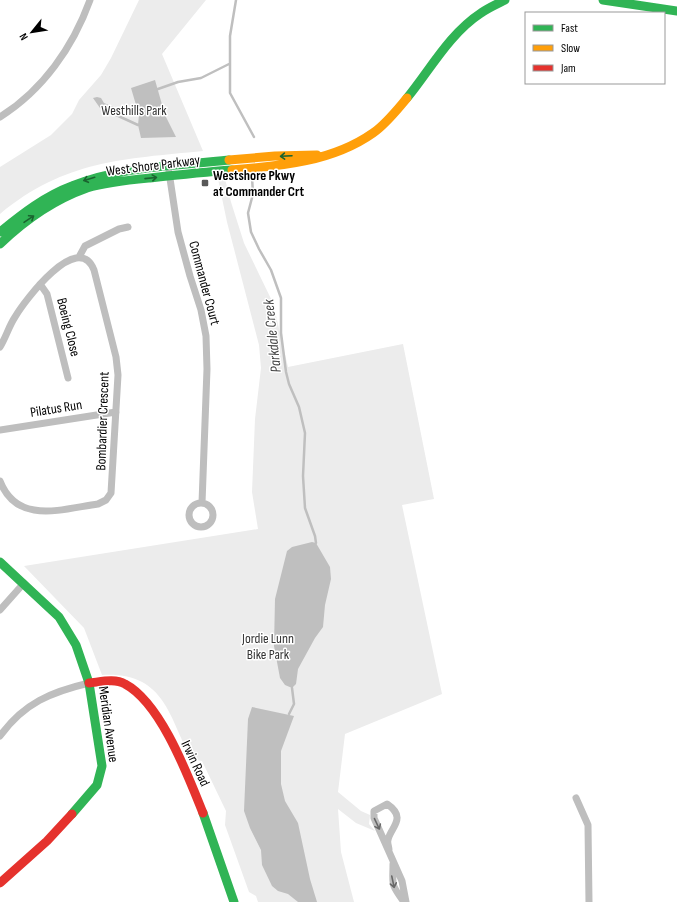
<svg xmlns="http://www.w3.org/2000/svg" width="677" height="902" font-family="'Sofia Sans Condensed',sans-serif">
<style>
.green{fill:#ececec}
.water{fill:#bfbfbf}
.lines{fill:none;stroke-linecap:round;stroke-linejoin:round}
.stream{stroke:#bfbfbf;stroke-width:2.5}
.street{stroke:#bebebe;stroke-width:7}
.fast{stroke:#30b455;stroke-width:9}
.slow{stroke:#ff9f0a;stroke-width:9}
.jam{stroke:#e5322d;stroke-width:9}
.oneway{stroke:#1a632f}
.oneway2{stroke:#686868}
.poi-dot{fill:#595959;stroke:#fff;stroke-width:1.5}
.labels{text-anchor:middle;stroke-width:3;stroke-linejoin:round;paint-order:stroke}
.park-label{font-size:14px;fill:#333;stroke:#fff}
.street-label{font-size:14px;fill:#000;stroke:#fff}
.poi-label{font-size:14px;font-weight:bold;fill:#000;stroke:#fff;text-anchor:start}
.water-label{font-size:15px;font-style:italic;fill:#444;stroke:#fff}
</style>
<rect width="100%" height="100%" fill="#fff"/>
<path class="green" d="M 139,0 L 206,0 L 162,54 L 203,151 C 124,159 65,160 0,214 L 0,167 L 51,135 L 72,114 L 79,100 L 101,75 L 111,58 Z
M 218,179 L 225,179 L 231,202 L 244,243 L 273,303 L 288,367 L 403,344 L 434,499 L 402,505 L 442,694 L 345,734 L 338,792 L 361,811 L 370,815 L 369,824 L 375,831 L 356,823 L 338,809 L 341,852 L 354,902 L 258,902 L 256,896 L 249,892 L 225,825 L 226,811 L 202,761 L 191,759 C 168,714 164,672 102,675 L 84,628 L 24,566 L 258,529 L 252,492 L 255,419 L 261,368 L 259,345 L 227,222 Z"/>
<path class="water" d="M 155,80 L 165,115 L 176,137 L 141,138 L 138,125 L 139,115 L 131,88 Z
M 97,97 L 101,98 L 104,103 L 114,107 L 114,114 L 100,108 L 93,98 Z
M 312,542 L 316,543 L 330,567 L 331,579 L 325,605 L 323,627 L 315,638 L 298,669 L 296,684 L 292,688 L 285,685 L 280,678 L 274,646 L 275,599 L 287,551 L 292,547 Z
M 252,707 L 294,716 L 281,751 L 281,784 L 285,801 L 298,823 L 310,879 L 317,902 L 298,902 L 288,894 L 278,891 L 272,886 L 262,865 L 261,850 L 250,828 L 244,811 L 248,719 Z"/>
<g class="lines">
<path class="stream" d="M 236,0 L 230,36 L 230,93 L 254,137
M 158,89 L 178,82 L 201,78 L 229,64
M 114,114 L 138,125
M 252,177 L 253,194 L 248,213 L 251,232 L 259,249 L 271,270 L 281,298 L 281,333 L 286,372 L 289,384 L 299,407 L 305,433 L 303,476 L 305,508 L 315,536 L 316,543
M 289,714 L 294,704 L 292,688"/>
<path class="street" d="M 0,117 C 43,90 73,47 90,0
M 169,172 L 178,232 L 190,276 L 201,310 L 206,336 L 207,369 L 202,503
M 79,257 L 85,246 L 119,229 L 128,227
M 40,284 L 47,294 L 68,378
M 0,347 C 6,337 9,326 15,317 C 25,300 78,230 94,270 L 116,357 L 118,375 L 111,493 L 106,500 L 98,504 C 62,509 17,525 0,481
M 0,430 L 116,412
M189 515a12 12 0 1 1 24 0a12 12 0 1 1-24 0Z
M 0,610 L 24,583
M 0,736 C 24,703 51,692 89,683
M 576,798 L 588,825 L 589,902
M 389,850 C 389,847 387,843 388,840 C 390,828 408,818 387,804 L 374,811 L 374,818 L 402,881 L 406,902
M 393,864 C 393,885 390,883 404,902"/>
<path class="fast" d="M 603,0 L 677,11
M 407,98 C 430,70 449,34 481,13 C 488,8 497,4 505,0
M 0,232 C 22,214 45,196 72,186 C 121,166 177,166 229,160
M 0,244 C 25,220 53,200 87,188 C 107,182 129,180 150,178 C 177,175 205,172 232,170
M 0,562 L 59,617 L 76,645 L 89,683 L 102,766 L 97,785 L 72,814
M 203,813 L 234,902"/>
<path class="slow" d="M 229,160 L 275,156 L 317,155
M 232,170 C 280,166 332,162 373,133 C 386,124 396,111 407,98"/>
<path class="jam" d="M 89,683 C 100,682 115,678 125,684 C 161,703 188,776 203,813
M 0,883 L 47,841 L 72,814"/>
</g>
<defs><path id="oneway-shaft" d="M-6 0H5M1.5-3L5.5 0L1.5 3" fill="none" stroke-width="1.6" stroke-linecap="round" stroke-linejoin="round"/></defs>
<g class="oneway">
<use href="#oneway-shaft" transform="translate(286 156) rotate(177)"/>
<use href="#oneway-shaft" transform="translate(151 178) rotate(-6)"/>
<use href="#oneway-shaft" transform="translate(89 179) rotate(163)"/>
<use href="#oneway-shaft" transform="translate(29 219) rotate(-34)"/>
</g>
<g class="oneway2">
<use href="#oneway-shaft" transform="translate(377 824) rotate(65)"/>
<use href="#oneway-shaft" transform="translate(393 882) rotate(78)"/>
</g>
<rect class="poi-dot" x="201" y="179" width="8" height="8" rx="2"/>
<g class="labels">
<g class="park-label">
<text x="134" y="115">Westhills Park</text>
<text x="268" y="643">Jordie Lunn<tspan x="268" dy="16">Bike Park</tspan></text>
</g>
<g class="street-label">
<text transform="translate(153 165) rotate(-7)" y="5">West Shore Parkway</text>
<text transform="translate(205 283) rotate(75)" y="5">Commander Court</text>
<text transform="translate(69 327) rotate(76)" y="5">Boeing Close</text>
<text transform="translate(56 408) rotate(-9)" y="5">Pilatus Run</text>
<text transform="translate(102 421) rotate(-88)" y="5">Bombardier Crescent</text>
<text transform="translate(109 724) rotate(82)" y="5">Meridian Avenue</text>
<text transform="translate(196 763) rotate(65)" y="5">Irwin Road</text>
</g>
<g class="poi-label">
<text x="213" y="180">Westshore Pkwy<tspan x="213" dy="16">at Commander Crt</tspan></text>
</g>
<g class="water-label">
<text transform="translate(272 336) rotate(-96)" y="5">Parkdale Creek</text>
</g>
</g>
<rect x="525" y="12" width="140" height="72" fill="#ffffff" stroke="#999999"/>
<rect x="533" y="25" width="20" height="6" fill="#30b455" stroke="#999999"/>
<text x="561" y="32" font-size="12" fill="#000000">Fast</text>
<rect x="533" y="45" width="20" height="6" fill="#ff9f0a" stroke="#999999"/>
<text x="561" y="52" font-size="12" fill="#000000">Slow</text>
<rect x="533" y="65" width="20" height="6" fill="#e5322d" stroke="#999999"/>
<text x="561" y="72" font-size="12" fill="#000000">Jam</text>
<g transform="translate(32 32) rotate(240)" stroke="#ffffff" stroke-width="3" paint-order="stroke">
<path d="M0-3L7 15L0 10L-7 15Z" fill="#000000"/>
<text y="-6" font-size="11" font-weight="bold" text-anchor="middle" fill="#000000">N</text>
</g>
</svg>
